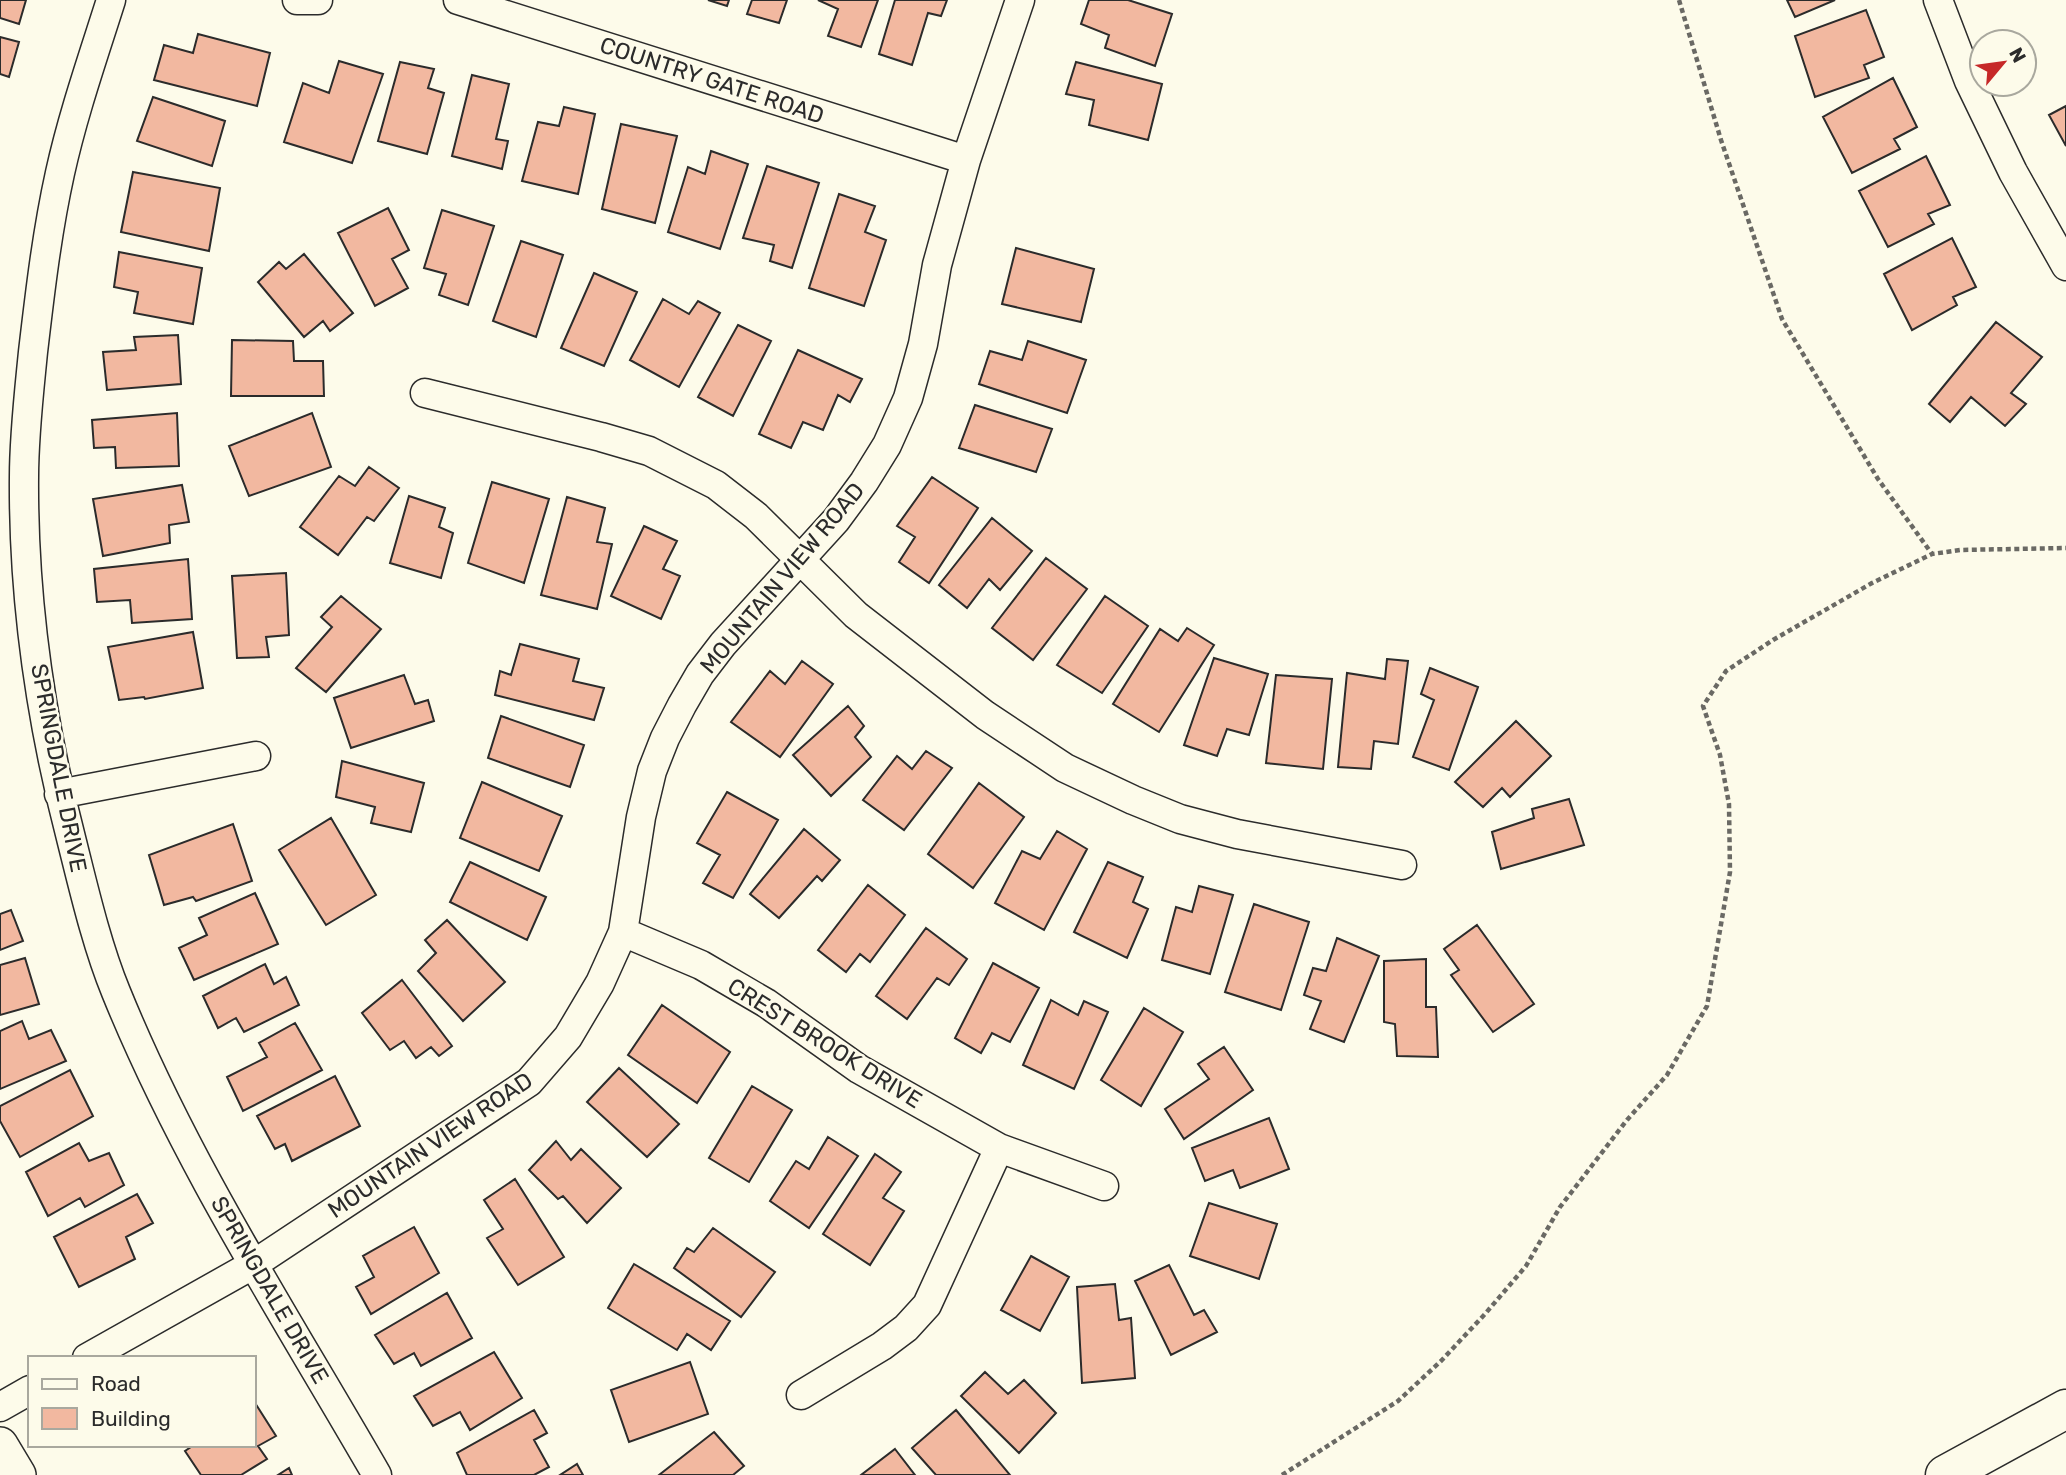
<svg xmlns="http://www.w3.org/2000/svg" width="2066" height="1475" font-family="Rubik,sans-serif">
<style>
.building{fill:#f2b8a0;stroke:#2b2b2b;stroke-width:2}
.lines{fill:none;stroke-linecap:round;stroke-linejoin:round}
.minor-casing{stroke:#2b2b2b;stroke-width:31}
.tertiary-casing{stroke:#2b2b2b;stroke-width:38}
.secondary-casing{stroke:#2b2b2b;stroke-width:41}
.path{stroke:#6a6964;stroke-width:4.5;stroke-dasharray:5 3.5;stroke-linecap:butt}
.minor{stroke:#fdfbea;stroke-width:28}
.tertiary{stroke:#fdfbea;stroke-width:35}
.secondary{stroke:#fdfbea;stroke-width:38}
.labels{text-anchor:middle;stroke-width:5;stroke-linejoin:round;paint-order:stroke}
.street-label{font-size:23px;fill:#2b2b2b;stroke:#fdfbea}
</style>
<rect width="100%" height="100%" fill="#fdfbea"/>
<path class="building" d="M 0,0 L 26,0 L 19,24 L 0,18 Z
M 708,0 L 729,0 L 727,6 Z
M 752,0 L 787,0 L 779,23 L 747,14 Z
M 818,0 L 878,0 L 861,47 L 828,36 L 838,9 Z
M 895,0 L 947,0 L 941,16 L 928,13 L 912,65 L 879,54 Z
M 1089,0 L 1128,0 L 1172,14 L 1155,66 L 1105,48 L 1109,35 L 1081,24 Z
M 1787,0 L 1835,0 L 1795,17 Z
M 1866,10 L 1884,57 L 1864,65 L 1869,78 L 1815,97 L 1795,36 Z
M 198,34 L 270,53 L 257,106 L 154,80 L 164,45 L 193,53 Z
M 0,37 L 19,42 L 9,77 L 0,74 Z
M 339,61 L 383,74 L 352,163 L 284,142 L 303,83 L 329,93 Z
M 400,62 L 434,69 L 428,88 L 444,93 L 427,154 L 378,141 Z
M 1076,62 L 1162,84 L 1148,140 L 1089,125 L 1094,100 L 1066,94 Z
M 472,75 L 509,84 L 496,139 L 508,141 L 502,169 L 452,156 Z
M 1893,78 L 1917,127 L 1894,139 L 1900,149 L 1852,173 L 1823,117 Z
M 153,97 L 225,121 L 212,166 L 137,141 Z
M 2066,106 L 2066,146 L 2049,115 Z
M 564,107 L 595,114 L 578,194 L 522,181 L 538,122 L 559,126 Z
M 621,124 L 677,136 L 655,223 L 602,209 Z
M 711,151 L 748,164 L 720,249 L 668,232 L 688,167 L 705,174 Z
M 1926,156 L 1950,205 L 1928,214 L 1934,224 L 1888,247 L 1859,191 Z
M 767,166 L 819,183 L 792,268 L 770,261 L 774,245 L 743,238 Z
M 133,172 L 220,188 L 209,251 L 121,232 Z
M 839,194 L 875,206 L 865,232 L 886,240 L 864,306 L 809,288 Z
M 388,208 L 409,250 L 392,259 L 408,288 L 375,306 L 338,233 Z
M 442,210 L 494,226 L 468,305 L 439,295 L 446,274 L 424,268 Z
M 1952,238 L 1976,287 L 1953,297 L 1957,305 L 1912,330 L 1884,274 Z
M 521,241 L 563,255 L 536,337 L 493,321 Z
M 1016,248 L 1094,269 L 1081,322 L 1002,304 Z
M 119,252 L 202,268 L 193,324 L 134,313 L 138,292 L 114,287 Z
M 304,254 L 353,313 L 330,331 L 323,321 L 304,337 L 258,282 L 279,262 L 286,269 Z
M 594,273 L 637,292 L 604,366 L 561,348 Z
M 663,299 L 689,314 L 698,301 L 720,313 L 679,387 L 630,360 Z
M 1996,322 L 2042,357 L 2011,393 L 2026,404 L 2005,426 L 1971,397 L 1950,422 L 1929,404 Z
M 738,325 L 771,341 L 733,416 L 698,397 Z
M 178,335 L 181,384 L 107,390 L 103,352 L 136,350 L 134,337 Z
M 232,340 L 293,341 L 294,361 L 323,361 L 324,396 L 231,396 Z
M 1028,341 L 1086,360 L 1067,413 L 979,384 L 990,351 L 1022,360 Z
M 798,350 L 862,379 L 850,402 L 838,395 L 823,430 L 803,422 L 791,448 L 759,434 Z
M 975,405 L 1052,429 L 1036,472 L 959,448 Z
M 177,413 L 179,466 L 116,468 L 115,447 L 94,448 L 92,420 Z
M 312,413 L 331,467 L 249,496 L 229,446 Z
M 369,467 L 399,488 L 374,521 L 367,517 L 338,555 L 300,527 L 339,476 L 355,486 Z
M 932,477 L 978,508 L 929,583 L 899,562 L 915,537 L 897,526 Z
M 492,482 L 549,499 L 524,583 L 468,563 Z
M 182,485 L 189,522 L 169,525 L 170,543 L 103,556 L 93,499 Z
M 409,496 L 445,508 L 439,527 L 453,533 L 441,578 L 390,563 Z
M 567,497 L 605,508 L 597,542 L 612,544 L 597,609 L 541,595 Z
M 992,518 L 1032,551 L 1000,590 L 989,579 L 967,608 L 939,585 Z
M 644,526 L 677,541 L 663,569 L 680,576 L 661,619 L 611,596 Z
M 1046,558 L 1087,589 L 1033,660 L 992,628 Z
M 188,559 L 192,619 L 132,623 L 130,600 L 97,602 L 94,569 Z
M 286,573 L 289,635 L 266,637 L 269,657 L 237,658 L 232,576 Z
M 341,596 L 381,629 L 326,692 L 296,668 L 332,627 L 321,617 Z
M 1105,596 L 1148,626 L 1102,693 L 1057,665 Z
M 1187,628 L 1214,645 L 1159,732 L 1113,704 L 1160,629 L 1178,641 Z
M 193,632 L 203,688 L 145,699 L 144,697 L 119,700 L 108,647 Z
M 520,644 L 579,659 L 573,681 L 604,688 L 594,720 L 495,695 L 500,671 L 511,675 Z
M 1214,658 L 1268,674 L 1249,735 L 1227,729 L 1217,756 L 1184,745 Z
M 1387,659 L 1408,661 L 1398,744 L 1374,741 L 1371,769 L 1338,767 L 1347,673 L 1385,679 Z
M 802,661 L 833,684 L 780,757 L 731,722 L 770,671 L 785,684 Z
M 1430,668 L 1478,687 L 1449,770 L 1413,757 L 1434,700 L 1421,694 Z
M 404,675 L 415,704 L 428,700 L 434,721 L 351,748 L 334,698 Z
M 1276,675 L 1332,679 L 1323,769 L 1266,763 Z
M 848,706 L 864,726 L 855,737 L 871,757 L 831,796 L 793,755 Z
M 501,716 L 584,745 L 570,787 L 488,758 Z
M 1516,721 L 1551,756 L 1510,797 L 1502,788 L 1483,807 L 1455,782 Z
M 926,751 L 952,768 L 904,830 L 863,800 L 897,756 L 912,769 Z
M 342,761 L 424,783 L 411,832 L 371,823 L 375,807 L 336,797 Z
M 482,782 L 562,816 L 539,871 L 460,838 Z
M 979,783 L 1024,817 L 973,888 L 928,854 Z
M 727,792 L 778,820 L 733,898 L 703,883 L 720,855 L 697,843 Z
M 1569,799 L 1584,845 L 1501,869 L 1492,832 L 1534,818 L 1532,809 Z
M 331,818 L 376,895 L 326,925 L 279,850 Z
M 233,824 L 252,881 L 196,901 L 193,897 L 164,905 L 149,855 Z
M 804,829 L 840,860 L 822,881 L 817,876 L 779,918 L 750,894 Z
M 1057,831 L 1087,849 L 1044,930 L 995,903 L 1022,851 L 1040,859 Z
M 470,862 L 546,897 L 527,940 L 450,902 Z
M 1108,862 L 1143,877 L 1133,902 L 1148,909 L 1127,958 L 1074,932 Z
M 868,885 L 905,915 L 870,962 L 860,954 L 846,972 L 818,950 Z
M 1199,886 L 1233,895 L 1210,974 L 1162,960 L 1176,907 L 1192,912 Z
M 255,893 L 278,944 L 194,980 L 179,948 L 207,935 L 199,918 Z
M 1254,904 L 1309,922 L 1281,1010 L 1225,992 Z
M 11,910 L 23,941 L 0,950 L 0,914 Z
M 447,920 L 505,982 L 463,1021 L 418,971 L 436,953 L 425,940 Z
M 1477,925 L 1534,1004 L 1493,1032 L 1451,975 L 1459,970 L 1444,949 Z
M 926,928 L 967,959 L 949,985 L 937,978 L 907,1019 L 876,996 Z
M 1337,938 L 1379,956 L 1344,1042 L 1310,1029 L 1321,1001 L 1304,995 L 1313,968 L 1326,971 Z
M 25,958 L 39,1004 L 0,1015 L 0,965 Z
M 1426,959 L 1426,1007 L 1436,1007 L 1438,1057 L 1397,1056 L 1395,1024 L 1384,1022 L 1384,961 Z
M 993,963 L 1039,988 L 1010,1042 L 992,1033 L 981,1053 L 955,1038 Z
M 265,964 L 274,984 L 286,977 L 299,1005 L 244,1032 L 236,1018 L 218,1028 L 203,996 Z
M 402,980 L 452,1046 L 439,1056 L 431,1047 L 416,1058 L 404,1041 L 390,1050 L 362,1013 Z
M 1051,1000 L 1078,1015 L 1084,1001 L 1108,1012 L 1074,1089 L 1023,1065 Z
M 662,1005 L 730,1052 L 697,1103 L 628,1055 Z
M 1144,1008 L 1183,1032 L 1141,1106 L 1101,1080 Z
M 22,1021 L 29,1039 L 51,1030 L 66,1061 L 0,1089 L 0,1031 Z
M 295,1023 L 322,1070 L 243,1111 L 227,1077 L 267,1057 L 259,1043 Z
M 1224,1047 L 1253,1090 L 1184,1139 L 1165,1109 L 1209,1079 L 1198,1064 Z
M 619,1068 L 679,1124 L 647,1157 L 587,1102 Z
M 70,1070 L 93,1116 L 20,1157 L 0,1121 L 0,1106 Z
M 335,1076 L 360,1126 L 292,1161 L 285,1144 L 275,1149 L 257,1116 Z
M 752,1086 L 792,1110 L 749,1182 L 709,1158 Z
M 1269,1118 L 1289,1169 L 1240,1188 L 1233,1170 L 1205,1181 L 1192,1148 Z
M 828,1137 L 858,1156 L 809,1228 L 770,1201 L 796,1161 L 809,1169 Z
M 556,1141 L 571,1160 L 581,1149 L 621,1188 L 587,1223 L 563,1196 L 558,1199 L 529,1170 Z
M 79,1143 L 89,1161 L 109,1153 L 124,1185 L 85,1207 L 80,1198 L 48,1216 L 26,1172 Z
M 875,1154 L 901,1172 L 883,1198 L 904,1211 L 870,1265 L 823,1234 Z
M 515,1179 L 564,1257 L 518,1285 L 487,1238 L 503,1229 L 484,1200 Z
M 137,1194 L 153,1223 L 126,1237 L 135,1259 L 79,1287 L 54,1237 Z
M 1209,1203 L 1277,1224 L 1259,1279 L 1190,1256 Z
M 414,1227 L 439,1273 L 371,1314 L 356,1287 L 374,1277 L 363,1256 Z
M 713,1228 L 775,1272 L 741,1317 L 674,1268 L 687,1248 L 694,1252 Z
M 1031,1256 L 1069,1277 L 1040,1331 L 1001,1310 Z
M 634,1264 L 730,1321 L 711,1350 L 687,1334 L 677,1350 L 608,1308 Z
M 1169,1265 L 1194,1315 L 1204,1310 L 1217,1332 L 1171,1355 L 1135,1281 Z
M 1115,1284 L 1119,1320 L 1131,1318 L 1135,1378 L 1082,1383 L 1077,1287 Z
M 447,1293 L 472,1338 L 421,1366 L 414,1353 L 394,1364 L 375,1335 Z
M 494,1352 L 522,1398 L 470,1430 L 460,1412 L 433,1426 L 414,1396 Z
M 690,1362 L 708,1414 L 629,1442 L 611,1390 Z
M 985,1372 L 1008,1394 L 1024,1380 L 1056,1413 L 1019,1453 L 961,1396 Z
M 257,1406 L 276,1436 L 258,1446 L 267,1459 L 241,1475 L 201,1475 L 185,1451 L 194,1445 L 254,1445 L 254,1408 Z
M 534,1410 L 547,1433 L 534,1440 L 549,1467 L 534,1475 L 467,1475 L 457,1453 Z
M 956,1410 L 1010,1475 L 936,1475 L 912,1448 Z
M 714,1432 L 744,1466 L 733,1475 L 659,1475 Z
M 895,1449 L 915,1475 L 861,1475 Z
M 577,1464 L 583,1475 L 560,1475 Z
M 289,1468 L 292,1475 L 278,1475 Z"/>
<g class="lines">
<g class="minor-casing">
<path id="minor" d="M 111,0 C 93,57 73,114 60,173 C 47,232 40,292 33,352 C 29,393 24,435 24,477 C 23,599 41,723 72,842 C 84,890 97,946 116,992 C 185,1162 286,1317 377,1475
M 297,0 L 318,0
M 458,0 L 966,160
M 1938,0 L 1969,81 L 2013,172 L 2066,266
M 425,393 L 601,437 L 649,451 L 716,485 L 756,516 L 856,615 L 985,715 L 1065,768 L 1133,800 L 1180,819 L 1237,834 L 1402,865
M 59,794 L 256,756
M 623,932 L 701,965 L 766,1003 L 859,1069 L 999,1148 L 1104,1186
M 87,1358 L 254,1264 L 529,1082 L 568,1037 L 600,983 L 623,932 L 641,817 L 652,771 L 665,738 L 682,705 L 700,674 L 723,644 L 836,520 L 864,482 L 887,445 L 908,398 L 923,344 L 937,265 L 966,160 L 1020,0
M 801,1395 L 882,1346 L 906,1328 L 927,1305 L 999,1148
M 0,1407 L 30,1390"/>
</g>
<g class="tertiary-casing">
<path id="tertiary" d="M 0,1445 L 18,1475"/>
</g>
<g class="secondary-casing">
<path id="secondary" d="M 1945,1475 L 2066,1409"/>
</g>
<path class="path" d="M 1679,0 L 1721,140 L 1782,319 L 1878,479 L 1932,554
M 1282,1475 L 1398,1401 L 1441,1361 L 1485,1314 L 1526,1266 L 1560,1207 L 1627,1120 L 1667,1075 L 1707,1006 L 1730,872 L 1729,804 L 1720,755 L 1703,706 L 1726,671 L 1773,640 L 1872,583 L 1932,554 L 1960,550 L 2066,548"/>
<use href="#minor" class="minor"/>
<use href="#tertiary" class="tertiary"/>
<use href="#secondary" class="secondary"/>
</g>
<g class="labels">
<g class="street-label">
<text transform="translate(712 80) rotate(18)" y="8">COUNTRY GATE ROAD</text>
<text transform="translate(782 578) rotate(-50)" y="8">MOUNTAIN VIEW ROAD</text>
<text transform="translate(59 768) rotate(79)" y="8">SPRINGDALE DRIVE</text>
<text transform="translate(825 1043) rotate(32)" y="8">CREST BROOK DRIVE</text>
<text transform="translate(430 1145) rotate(-34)" y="8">MOUNTAIN VIEW ROAD</text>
<text transform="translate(270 1290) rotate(60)" y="8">SPRINGDALE DRIVE</text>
</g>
</g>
<rect x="28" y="1356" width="228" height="91" fill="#fdfbea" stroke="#a9a89e" stroke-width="2"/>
<rect x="42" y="1379" width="35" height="10" fill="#fdfbea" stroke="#a9a89e" stroke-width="2"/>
<text x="91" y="1391" font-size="21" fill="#2b2b2b">Road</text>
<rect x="42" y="1408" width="35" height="21" fill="#f2b8a0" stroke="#a9a89e" stroke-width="2"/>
<text x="91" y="1426" font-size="21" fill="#2b2b2b">Building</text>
<g transform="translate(2003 63) rotate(61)"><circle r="33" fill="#fdfbea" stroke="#a9a89e" stroke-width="2"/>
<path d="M0-5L12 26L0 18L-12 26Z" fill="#c62828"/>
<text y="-10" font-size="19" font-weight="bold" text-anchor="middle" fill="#2b2b2b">N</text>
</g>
</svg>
